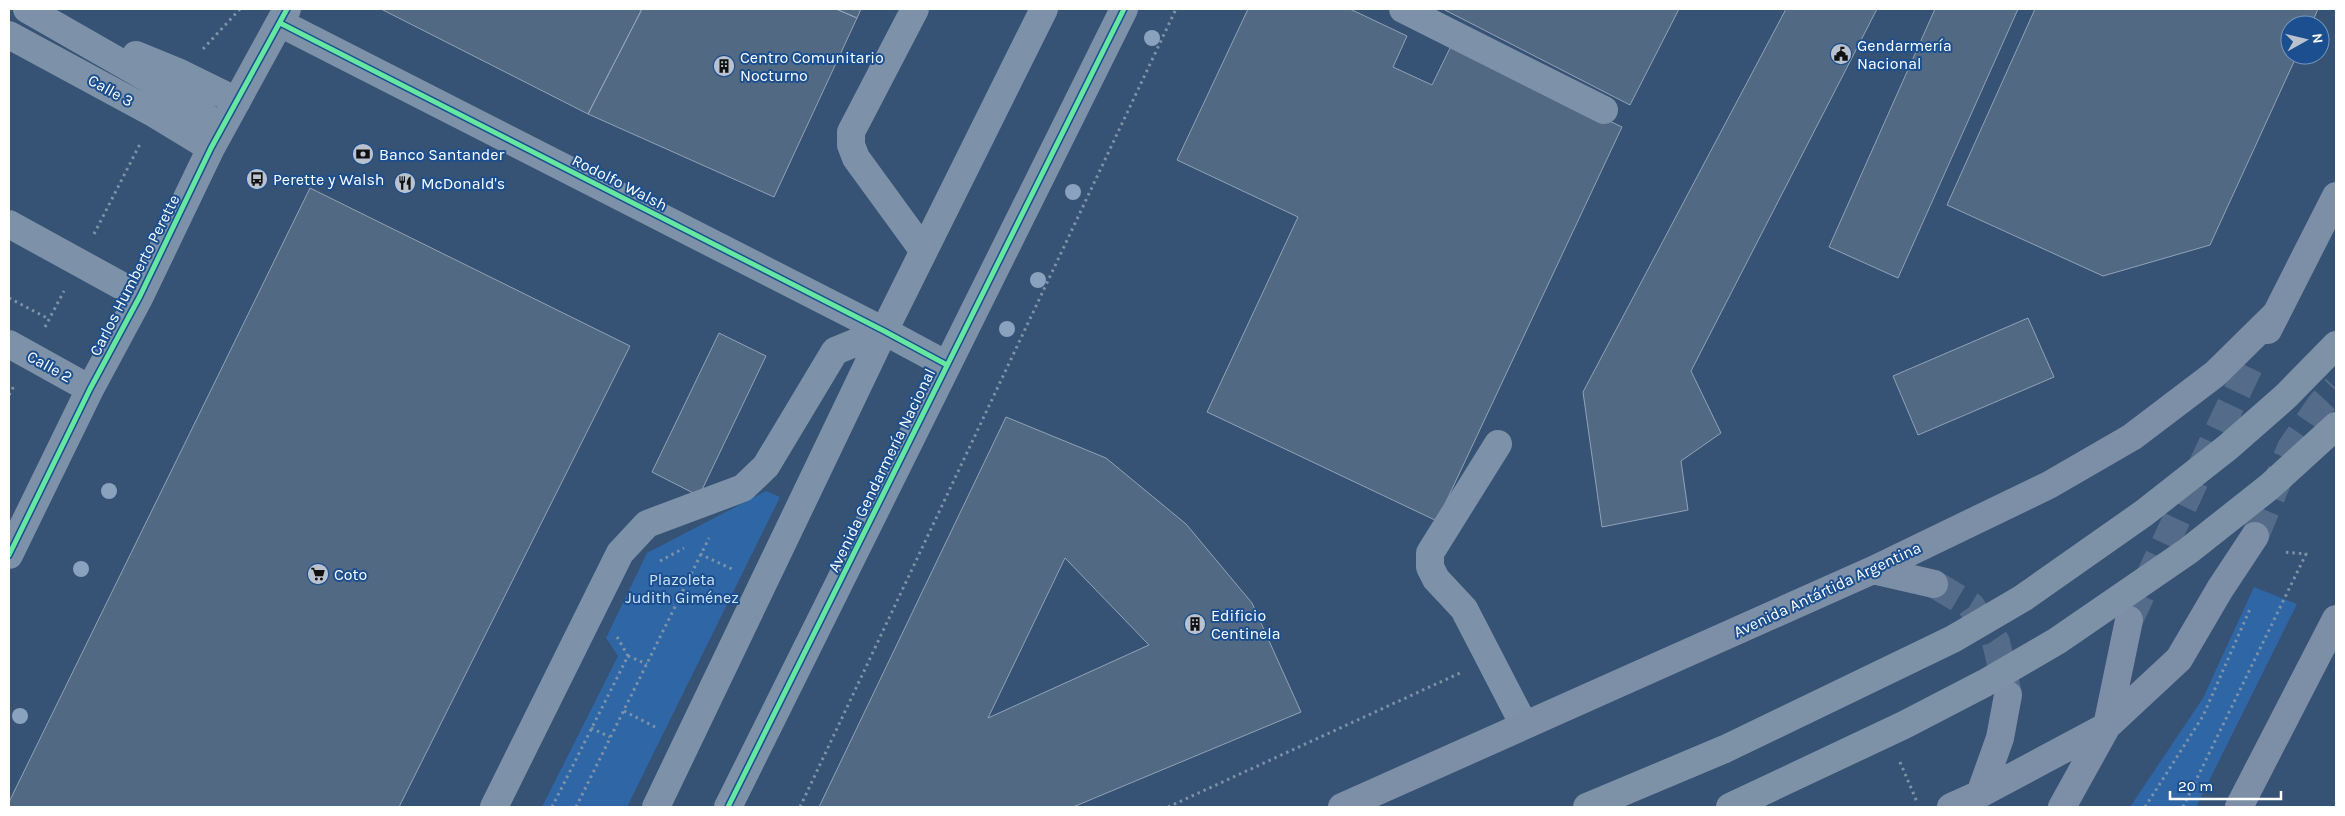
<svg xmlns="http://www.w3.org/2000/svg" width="2345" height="816" font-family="Karla,sans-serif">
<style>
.green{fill:#2f66a5}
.building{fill:#526984;stroke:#92a2b6;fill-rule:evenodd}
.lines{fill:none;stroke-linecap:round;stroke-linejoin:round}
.major-tunnel{stroke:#546c89;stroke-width:28;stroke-dasharray:28 14;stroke-linecap:butt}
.path{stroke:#7d92a8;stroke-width:3;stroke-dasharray:2.5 4;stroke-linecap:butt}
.minor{stroke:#7d92a8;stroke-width:28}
.major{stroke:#7d8ea7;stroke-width:28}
.highway-bridge{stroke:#7e92a7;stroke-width:28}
.cycleway-casing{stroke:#1b4f8f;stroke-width:8}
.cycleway{stroke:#66e7a1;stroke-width:5}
.tree{fill:#8aa2be}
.labels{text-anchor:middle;stroke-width:4;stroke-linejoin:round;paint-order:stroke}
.poi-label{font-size:16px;fill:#fff;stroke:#1b4f8f;text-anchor:start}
.street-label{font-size:16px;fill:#fff;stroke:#1b4f8f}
.park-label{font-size:16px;fill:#cfe3fa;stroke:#1b4f8f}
</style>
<rect width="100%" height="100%" fill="#365274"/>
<path class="green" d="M 766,491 L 780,497 L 627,807 L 542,807 L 618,656 L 606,638 L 647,553 Z
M 2254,587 L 2297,604 L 2196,807 L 2130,807 L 2203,698 Z"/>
<path class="building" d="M 381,9 L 642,9 L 588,114 Z
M 642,9 L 836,9 L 857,18 L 774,197 L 588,114 Z
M 836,9 L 861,9 L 857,18 Z
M 1248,9 L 1350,9 L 1407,36 L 1393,67 L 1432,85 L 1451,46 L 1622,127 L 1437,521 L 1207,412 L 1298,217 L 1177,160 Z
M 1443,9 L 1679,9 L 1630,105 Z
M 1786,9 L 1877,9 L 1691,371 L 1721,433 L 1681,461 L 1688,510 L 1602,527 L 1583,392 Z
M 1935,9 L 2018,9 L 1898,278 L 1829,247 Z
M 2035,9 L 2318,9 L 2311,25 L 2290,25 L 2290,55 L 2297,55 L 2210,245 L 2103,276 L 1947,205 Z
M 310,188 L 630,346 L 399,807 L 9,807 L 9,802 Z
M 2028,318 L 2054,377 L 1918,435 L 1893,376 Z
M 719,333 L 766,356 L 699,496 L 652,472 Z
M 1006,417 L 1106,458 L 1186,524 L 1252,603 L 1301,712 L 1073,807 L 819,807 ZM 1065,558 L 1149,645 L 988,718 Z"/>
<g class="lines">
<path class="major-tunnel" d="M 2255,536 L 2291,448 L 2321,404 L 2336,388
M 1934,584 L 1971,606 L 1996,642 L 2008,694
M 2129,620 L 2253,358"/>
<path class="path" d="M 203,49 L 240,9
M 94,234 L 140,144
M 9,298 L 49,319
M 45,327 L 64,291
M 9,395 L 14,386
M 700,554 L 734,570
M 660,561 L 684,548
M 628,656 L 647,664
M 624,711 L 657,728
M 591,728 L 610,737
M 1900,762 L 1917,802
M 552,807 L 628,656 L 616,635
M 576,807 L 709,538
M 800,807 L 1176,9
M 1168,807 L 1460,673
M 2145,807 L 2203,716 L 2250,609
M 2183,807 L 2306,554 L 2283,552"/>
<path class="minor" d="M 27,9 L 165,88 L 222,128
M 915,9 L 851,132 L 851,145 L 856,158 L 923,250
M 1403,9 L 1604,110
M 280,23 L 884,331 L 947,365
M 9,35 L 155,114 L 211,148
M 136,55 L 180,73 L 237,101
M 9,224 L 140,296
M 9,344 L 90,389
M 1498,444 L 1430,553 L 1430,567 L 1436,579 L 1464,609 L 1524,725
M 9,555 L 90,389 L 140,296 L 211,148 L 287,9
M 494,807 L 620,553 L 647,524 L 743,488 L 766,466 L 835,351 L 884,331
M 656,807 L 884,331 L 1044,9
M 728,807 L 1124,9"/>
<path class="major" d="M 2268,330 L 2336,196
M 1873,570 L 1934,584
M 1980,794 L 2000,738 L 2008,695
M 1342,807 L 1873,570 L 2049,485 L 2132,437 L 2215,374 L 2276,314
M 1951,807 L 1980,794 L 2107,726 L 2179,659 L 2220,589 L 2255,536
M 2062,807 L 2107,726 L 2129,620
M 2239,807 L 2336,619"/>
<path class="highway-bridge" d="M 1587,807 L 1725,749 L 1953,639 L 2023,598 L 2144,513 L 2228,447 L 2286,396 L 2336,345
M 1730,807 L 1904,725 L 1985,683 L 2057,641 L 2188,551 L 2269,487 L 2336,426"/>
<g class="cycleway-casing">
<path id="cycleway" d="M 280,23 L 884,331 L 947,365
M 9,555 L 90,389 L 140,296 L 211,148 L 287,9
M 728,807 L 1124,9"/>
</g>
<use href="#cycleway" class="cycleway"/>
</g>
<g class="tree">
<circle cx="1152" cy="38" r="8"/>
<circle cx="1073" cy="192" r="8"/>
<circle cx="1038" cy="280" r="8"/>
<circle cx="1007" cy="329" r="8"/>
<circle cx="109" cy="491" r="8"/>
<circle cx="81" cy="569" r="8"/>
<circle cx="20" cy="716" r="8"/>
</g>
<defs>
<g id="civic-disc" transform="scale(1.125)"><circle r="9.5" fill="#b9c2ce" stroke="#1b4f8f"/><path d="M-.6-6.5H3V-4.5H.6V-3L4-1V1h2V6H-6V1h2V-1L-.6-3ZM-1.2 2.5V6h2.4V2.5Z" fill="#111"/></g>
<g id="building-disc" transform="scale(1.125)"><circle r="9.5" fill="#b9c2ce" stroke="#1b4f8f"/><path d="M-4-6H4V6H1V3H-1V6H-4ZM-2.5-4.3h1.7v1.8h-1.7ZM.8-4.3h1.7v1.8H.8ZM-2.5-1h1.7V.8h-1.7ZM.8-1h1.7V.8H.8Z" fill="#111"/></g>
<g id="bank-disc" transform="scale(1.125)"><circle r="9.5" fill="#b9c2ce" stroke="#1b4f8f"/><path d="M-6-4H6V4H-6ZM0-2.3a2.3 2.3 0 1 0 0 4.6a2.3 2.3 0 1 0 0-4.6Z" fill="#111"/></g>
<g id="bus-disc" transform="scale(1.125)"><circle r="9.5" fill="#b9c2ce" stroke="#1b4f8f"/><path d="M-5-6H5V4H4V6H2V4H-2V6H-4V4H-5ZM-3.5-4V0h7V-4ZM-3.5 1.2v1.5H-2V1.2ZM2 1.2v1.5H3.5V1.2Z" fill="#111"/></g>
<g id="restaurant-disc" transform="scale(1.125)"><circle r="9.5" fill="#b9c2ce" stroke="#1b4f8f"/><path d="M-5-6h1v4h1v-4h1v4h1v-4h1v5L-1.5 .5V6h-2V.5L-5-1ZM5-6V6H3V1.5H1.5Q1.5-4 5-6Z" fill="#111"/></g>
<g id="supermarket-disc" transform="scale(1.125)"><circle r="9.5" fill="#b9c2ce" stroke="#1b4f8f"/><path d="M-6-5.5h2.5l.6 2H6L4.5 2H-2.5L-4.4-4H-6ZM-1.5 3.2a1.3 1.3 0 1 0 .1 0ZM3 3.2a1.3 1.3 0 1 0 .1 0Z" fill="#111"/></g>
</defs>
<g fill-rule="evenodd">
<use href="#civic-disc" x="1841" y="54"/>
<use href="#building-disc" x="724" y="66"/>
<use href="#bank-disc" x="363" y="154"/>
<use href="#bus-disc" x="257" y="179"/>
<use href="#restaurant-disc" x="405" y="183"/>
<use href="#supermarket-disc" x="318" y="574"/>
<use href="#building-disc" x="1195" y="624"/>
</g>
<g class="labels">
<g class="poi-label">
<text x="1857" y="51">Gendarmería<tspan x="1857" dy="18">Nacional</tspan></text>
<text x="740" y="63">Centro Comunitario<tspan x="740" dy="18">Nocturno</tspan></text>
<text x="379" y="160">Banco Santander</text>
<text x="273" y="185">Perette y Walsh</text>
<text x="421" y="189">McDonald's</text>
<text x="334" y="580">Coto</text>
<text x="1211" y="621">Edificio<tspan x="1211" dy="18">Centinela</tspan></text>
</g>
<g class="street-label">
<text transform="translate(111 90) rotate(29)" y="6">Calle 3</text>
<text transform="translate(620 182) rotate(27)" y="6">Rodolfo Walsh</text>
<text transform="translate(134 275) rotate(-63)" y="6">Carlos Humberto Perette</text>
<text transform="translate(50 366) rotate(29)" y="6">Calle 2</text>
<text transform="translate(881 470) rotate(-64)" y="6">Avenida Gendarmería Nacional</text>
<text transform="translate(1827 589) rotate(-25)" y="6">Avenida Antártida Argentina</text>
</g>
<g class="park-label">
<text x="682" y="585">Plazoleta<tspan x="682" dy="18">Judith Giménez</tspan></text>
</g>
</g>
<rect width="2345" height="816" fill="none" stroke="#ffffff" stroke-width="20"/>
<g transform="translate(2305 40) rotate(82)"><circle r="24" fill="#1b4f8f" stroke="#7695bc"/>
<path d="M0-4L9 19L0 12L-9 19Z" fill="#b9c2ce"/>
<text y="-8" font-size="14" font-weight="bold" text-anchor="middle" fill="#ffffff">N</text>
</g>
<path d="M2170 791v8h111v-8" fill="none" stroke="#ffffff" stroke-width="2.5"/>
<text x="2178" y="791" font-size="15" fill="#ffffff" stroke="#1b4f8f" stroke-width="4" paint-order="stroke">20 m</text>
</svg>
